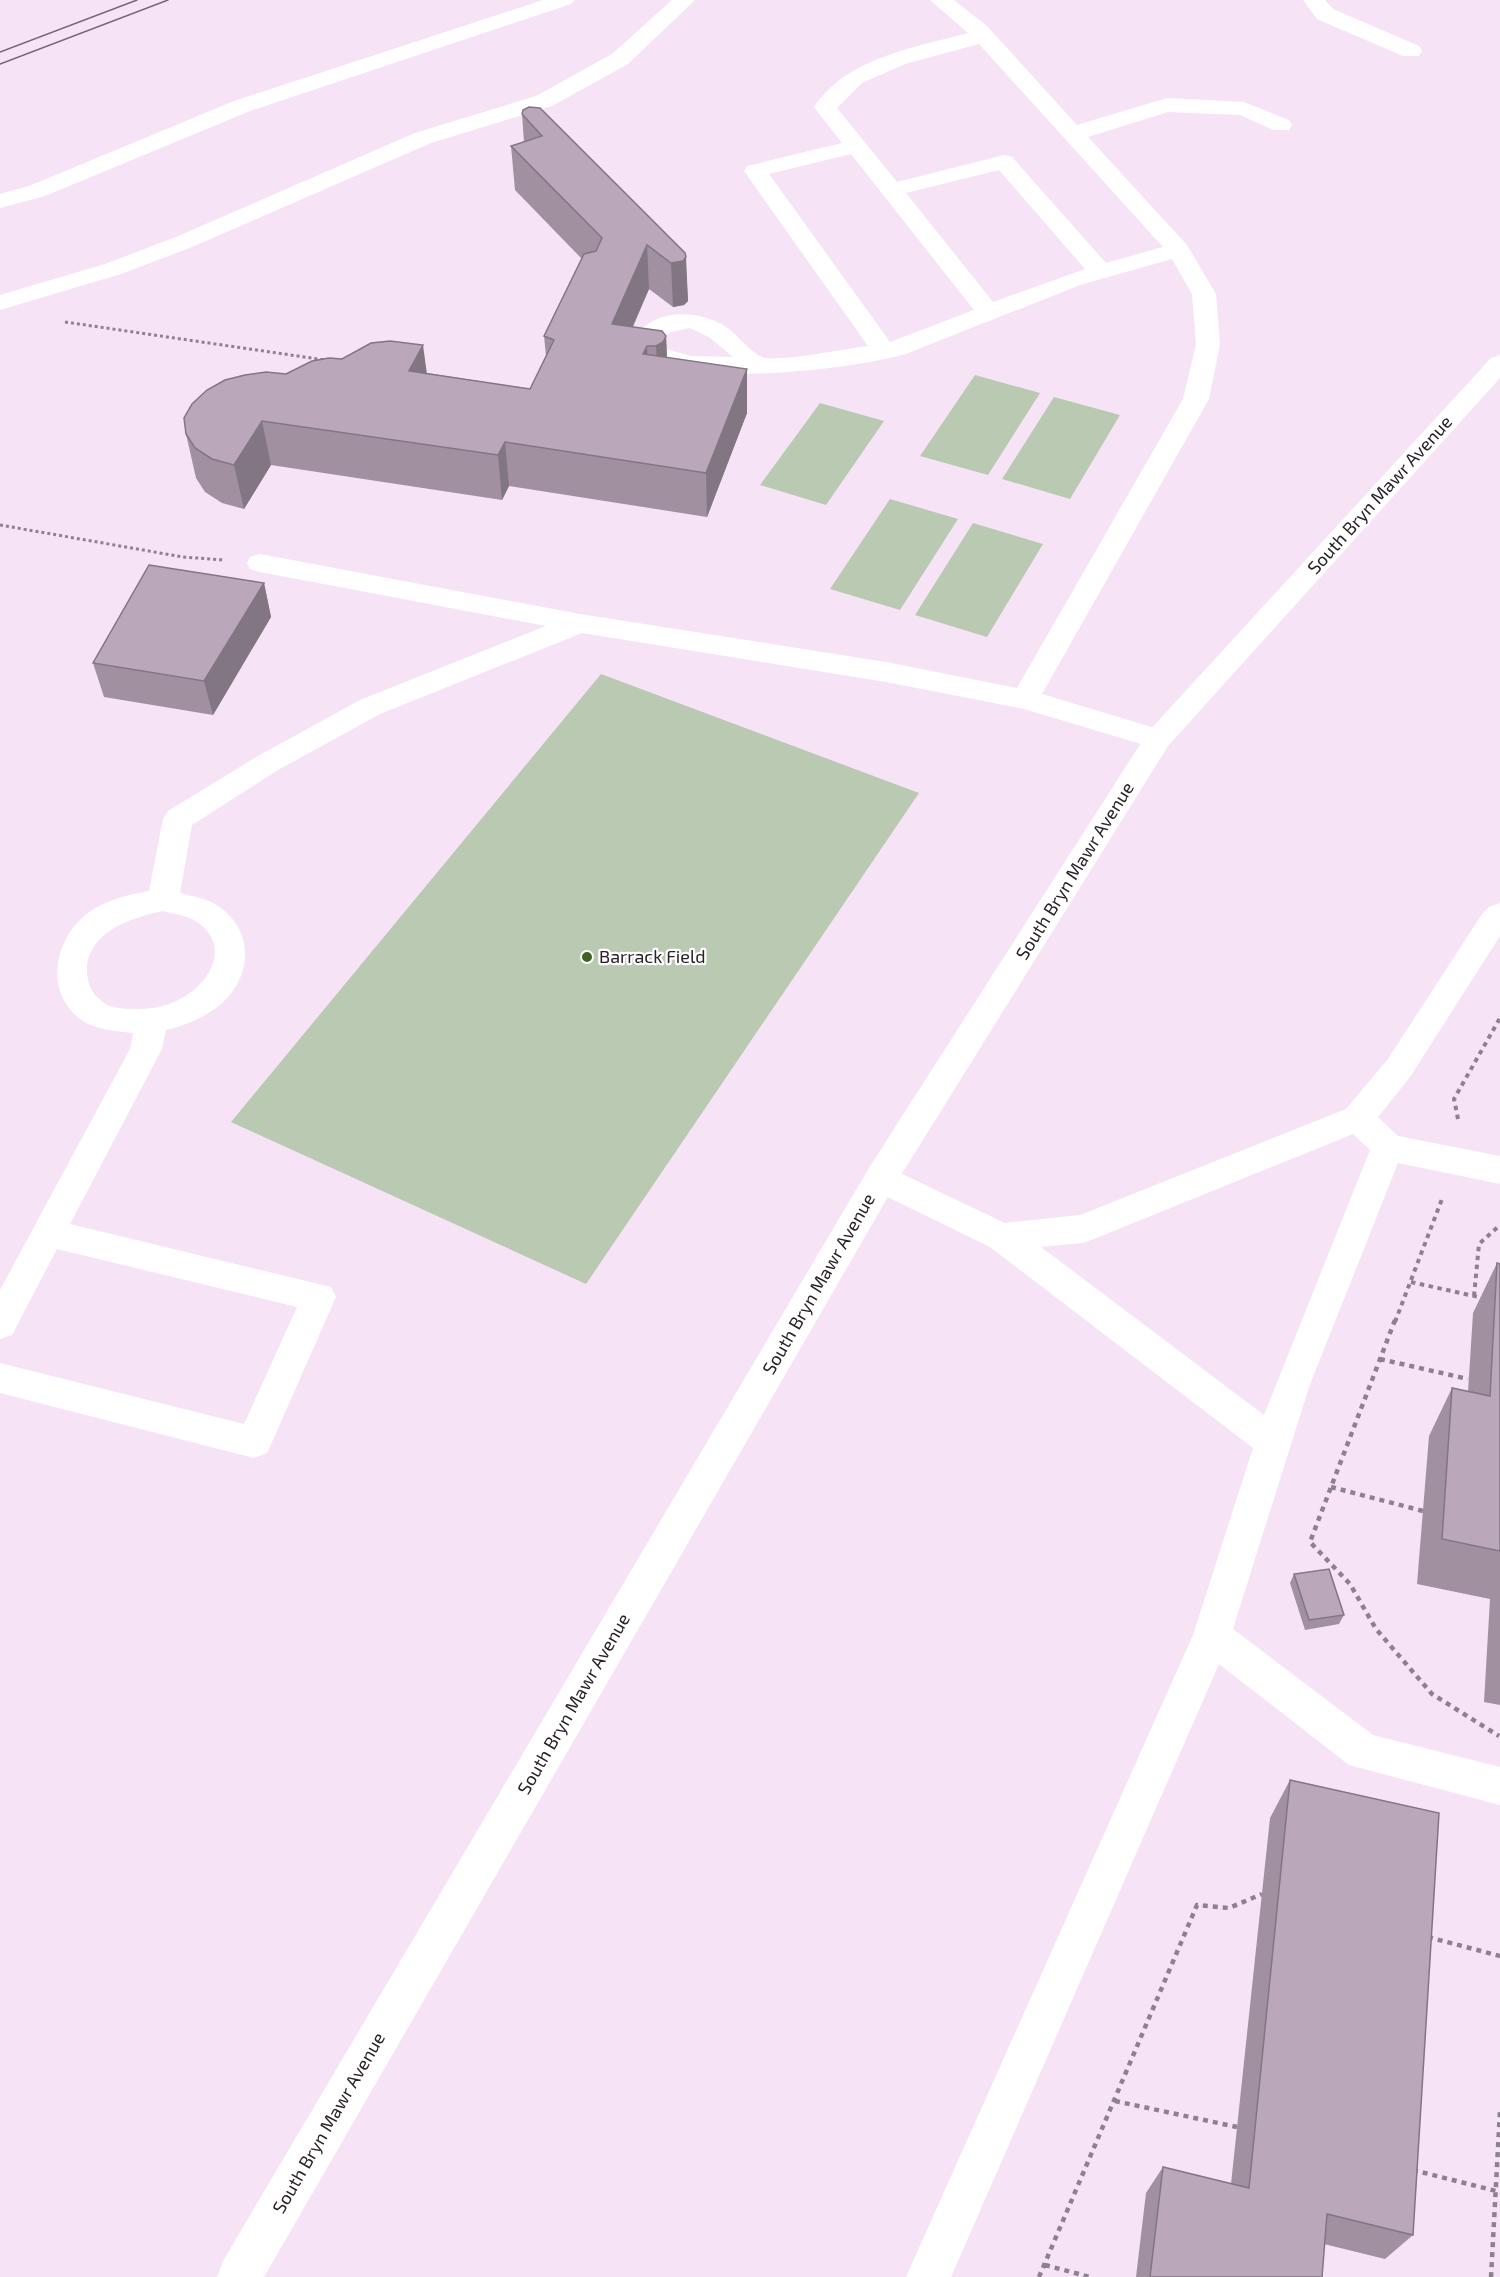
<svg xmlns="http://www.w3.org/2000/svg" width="1500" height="2277" font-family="'Exo 2',sans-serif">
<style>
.green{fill:#bac9b2}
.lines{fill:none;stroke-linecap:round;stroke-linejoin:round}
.path-far2{stroke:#8e818e;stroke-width:3;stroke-dasharray:3 3;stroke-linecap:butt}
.path-far1{stroke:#8e818e;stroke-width:4;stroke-dasharray:4.5 4.5;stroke-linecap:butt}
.path{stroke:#8e818e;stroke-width:4.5;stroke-dasharray:5 5;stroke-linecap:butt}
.minor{fill:#fff;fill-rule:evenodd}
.major{fill:#fff;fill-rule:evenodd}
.tram{stroke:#726772;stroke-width:1.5}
.wall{fill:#a090a0}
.shaded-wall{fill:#827682}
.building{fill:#baa8ba;stroke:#827682;stroke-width:1.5}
.poi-dot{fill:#3d6521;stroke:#fff;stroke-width:2}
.labels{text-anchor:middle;stroke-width:4.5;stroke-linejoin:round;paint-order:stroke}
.street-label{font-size:18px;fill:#282128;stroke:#fff}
.poi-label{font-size:18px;fill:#282128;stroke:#fff;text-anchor:start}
</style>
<rect width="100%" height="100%" fill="#f6e4f6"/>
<path class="green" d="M 975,375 L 1040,393 L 988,475 L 920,456 Z
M 1054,397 L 1120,415 L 1070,499 L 1002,479 Z
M 820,403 L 884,421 L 826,505 L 760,485 Z
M 890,499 L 958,519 L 900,610 L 830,589 Z
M 973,523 L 1043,544 L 987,637 L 915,615 Z
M 601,674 L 919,793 L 586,1284 L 231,1122 Z"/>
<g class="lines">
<path class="path-far2" d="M 65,322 L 325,360
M 0,525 L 183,557 L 224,560"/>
<path class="path-far1" d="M 1458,1119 L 1454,1099 L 1500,1018
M 1411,1282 L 1483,1298
M 1474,1296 L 1479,1244 L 1500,1225
M 1395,1322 L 1442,1199"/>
<path class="path" d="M 1395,1320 L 1310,1542 L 1350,1584 L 1376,1629 L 1432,1694 L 1499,1736
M 1380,1359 L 1468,1379
M 1331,1487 L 1423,1511
M 1428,1937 L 1500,1956
M 1115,2101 L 1237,2127
M 1413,2170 L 1500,2192
M 1045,2265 L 1090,2277
M 1039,2277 L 1197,1905 L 1229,1908 L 1262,1894
M 1491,2277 L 1500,2111"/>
<path class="minor" d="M 543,0 L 575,0 L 571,4 L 250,111 L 45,196 L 0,208 L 0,194 L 29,186 L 234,101 Z
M 672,0 L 695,0 L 628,64 L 552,106 L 431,143 L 192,247 L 121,274 L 0,310 L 0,295 L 105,264 L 176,237 L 415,133 L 536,96 L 612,54 Z
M 930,0 L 954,0 L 987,26 L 1077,125 L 1167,98 L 1244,102 L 1289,120 L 1292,125 L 1289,130 L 1273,130 L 1240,115 L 1168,112 L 1088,137 L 1187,245 L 1216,294 L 1220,344 L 1209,399 L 1042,694 L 1168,732 L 1172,739 L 1168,746 L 1158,749 L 1024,709 L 886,682 L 582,633 L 380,714 L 278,770 L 192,825 L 180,893 C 191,896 205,898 215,904 C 256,929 254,979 216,1008 C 201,1019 184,1026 166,1030 L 162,1049 L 70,1224 L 331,1287 L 336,1297 L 272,1442 L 267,1453 L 254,1458 L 0,1393 L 0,1363 L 244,1424 L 297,1307 L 57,1249 L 12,1335 L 0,1339 L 0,1290 L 130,1049 L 133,1033 C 115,1031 95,1030 80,1019 C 46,993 53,945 82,918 C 99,902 126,895 149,891 L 163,819 L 168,811 L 258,756 L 360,700 L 546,626 L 260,572 L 250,569 L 247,563 L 250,557 L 260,554 L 580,614 L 886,662 L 1017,688 L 1183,399 L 1196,344 L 1192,294 L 1172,259 L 1080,285 L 906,354 C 845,370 751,378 689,372 C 674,370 658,363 644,358 L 634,338 C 654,308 698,309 726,327 C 738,335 749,351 762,357 C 776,363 849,348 868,346 L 744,171 L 747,166 L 842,143 L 814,107 C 848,57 914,48 968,33 ZM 979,44 L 1163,247 L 1106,263 L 1012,157 L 1004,155 L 897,182 L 837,108 L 862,83 L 905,64 ZM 851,154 L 974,310 L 890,342 L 769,174 ZM 999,170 L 1085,269 L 993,302 L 906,193 ZM 690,328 L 709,337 L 733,357 L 690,356 L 663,348 L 659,340 L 671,332 ZM 163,911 C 172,914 185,915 194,920 C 237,946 206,992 169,1004 C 151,1010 129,1011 110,1006 C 101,1003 92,993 89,984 C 76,937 127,918 163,911 Z
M 1303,0 L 1325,0 L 1333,9 L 1419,46 L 1422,51 L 1419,56 L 1403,56 L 1317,19 Z
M 1500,903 L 1500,936 L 1410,1077 L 1378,1117 L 1398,1136 L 1500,1156 L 1500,1184 L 1398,1163 L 1309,1387 L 1233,1629 L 1373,1735 L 1500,1767 L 1500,1805 L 1349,1765 L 1219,1664 L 951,2277 L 906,2277 L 1193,1635 L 1253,1448 L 990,1247 L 869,1188 L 864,1178 L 869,1168 L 881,1164 L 1005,1223 L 1080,1215 L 1346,1109 L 1388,1059 L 1482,914 L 1489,907 ZM 1353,1134 L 1370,1150 L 1264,1415 L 1041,1247 L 1082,1243 L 1094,1239 Z"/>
<path class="major" d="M 1500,355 L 1500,378 L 1168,746 L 893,1188 L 264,2277 L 217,2277 L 223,2261 L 869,1168 L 1148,732 L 1491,358 Z"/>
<path class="tram" d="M 0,52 L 137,0
M 0,64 L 168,0"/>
</g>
<path class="wall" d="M 522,114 L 685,253 L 688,301 L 684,305 L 673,307 L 649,289 L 633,327 L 666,336 L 667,357 L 747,413 L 707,517 L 509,486 L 502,500 L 271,465 L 244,509 L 222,503 L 205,492 L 196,478 L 186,434 L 286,374 L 427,373 L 530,389 L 546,356 L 544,336 L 582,259 L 515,190 L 511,146 L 524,142 Z
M 264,583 L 271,617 L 213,715 L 104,697 L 93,663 Z
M 1497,1263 L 1500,1264 L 1500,1705 L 1484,1702 L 1490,1599 L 1417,1584 L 1429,1436 L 1452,1388 L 1468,1392 L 1473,1313 Z
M 1294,1574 L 1344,1615 L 1339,1624 L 1305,1630 L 1290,1583 Z
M 1290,1780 L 1413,2235 L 1385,2259 L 1324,2244 L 1322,2277 L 1136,2277 L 1146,2193 L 1163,2167 L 1231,2184 L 1270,1818 Z"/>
<path class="shaded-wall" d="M 647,245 L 649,289 L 614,368 L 612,324 Z
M 686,257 L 688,301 L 684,305 L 673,307 L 671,263 Z
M 666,336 L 668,380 L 658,390 L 656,346 Z
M 423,345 L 429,389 L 409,371 Z
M 647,346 L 649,390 L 643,354 Z
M 747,369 L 747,413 L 707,517 L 706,473 Z
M 262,421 L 271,465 L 244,509 L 234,465 Z
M 505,442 L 509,486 L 502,500 L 498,455 Z
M 264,583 L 271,617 L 213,715 L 204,681 Z"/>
<path class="building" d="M 529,107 L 540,108 L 685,253 L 686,257 L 683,261 L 671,263 L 647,245 L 612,324 L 662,331 L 666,336 L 663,342 L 656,346 L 647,346 L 643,354 L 747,369 L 706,473 L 505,442 L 498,455 L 262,421 L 234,465 L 212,459 L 195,448 L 186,434 L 184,418 L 192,404 L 207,390 L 225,380 L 245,375 L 266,372 L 286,374 L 312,361 L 329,358 L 342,359 L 371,343 L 390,341 L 423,345 L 409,371 L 530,389 L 554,340 L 544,336 L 584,254 L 596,251 L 602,238 L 511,146 L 542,136 L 522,114 L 523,110 Z
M 149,565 L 264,583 L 204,681 L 93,663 Z
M 1497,1263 L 1500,1264 L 1500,1551 L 1442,1539 L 1452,1388 L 1490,1396 Z
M 1329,1569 L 1344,1615 L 1309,1620 L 1294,1574 Z
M 1290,1780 L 1439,1813 L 1413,2235 L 1327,2214 L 1322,2277 L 1150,2277 L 1163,2167 L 1249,2188 Z"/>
<circle class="poi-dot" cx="587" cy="957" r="6"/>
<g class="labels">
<g class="street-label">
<text transform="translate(1380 495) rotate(-48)" y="6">South Bryn Mawr Avenue</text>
<text transform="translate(1075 871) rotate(-58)" y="6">South Bryn Mawr Avenue</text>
<text transform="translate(819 1284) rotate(-60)" y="6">South Bryn Mawr Avenue</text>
<text transform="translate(574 1704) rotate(-60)" y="6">South Bryn Mawr Avenue</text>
<text transform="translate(329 2123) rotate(-60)" y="6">South Bryn Mawr Avenue</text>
</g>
<g class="poi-label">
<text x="599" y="963">Barrack Field</text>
</g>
</g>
</svg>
